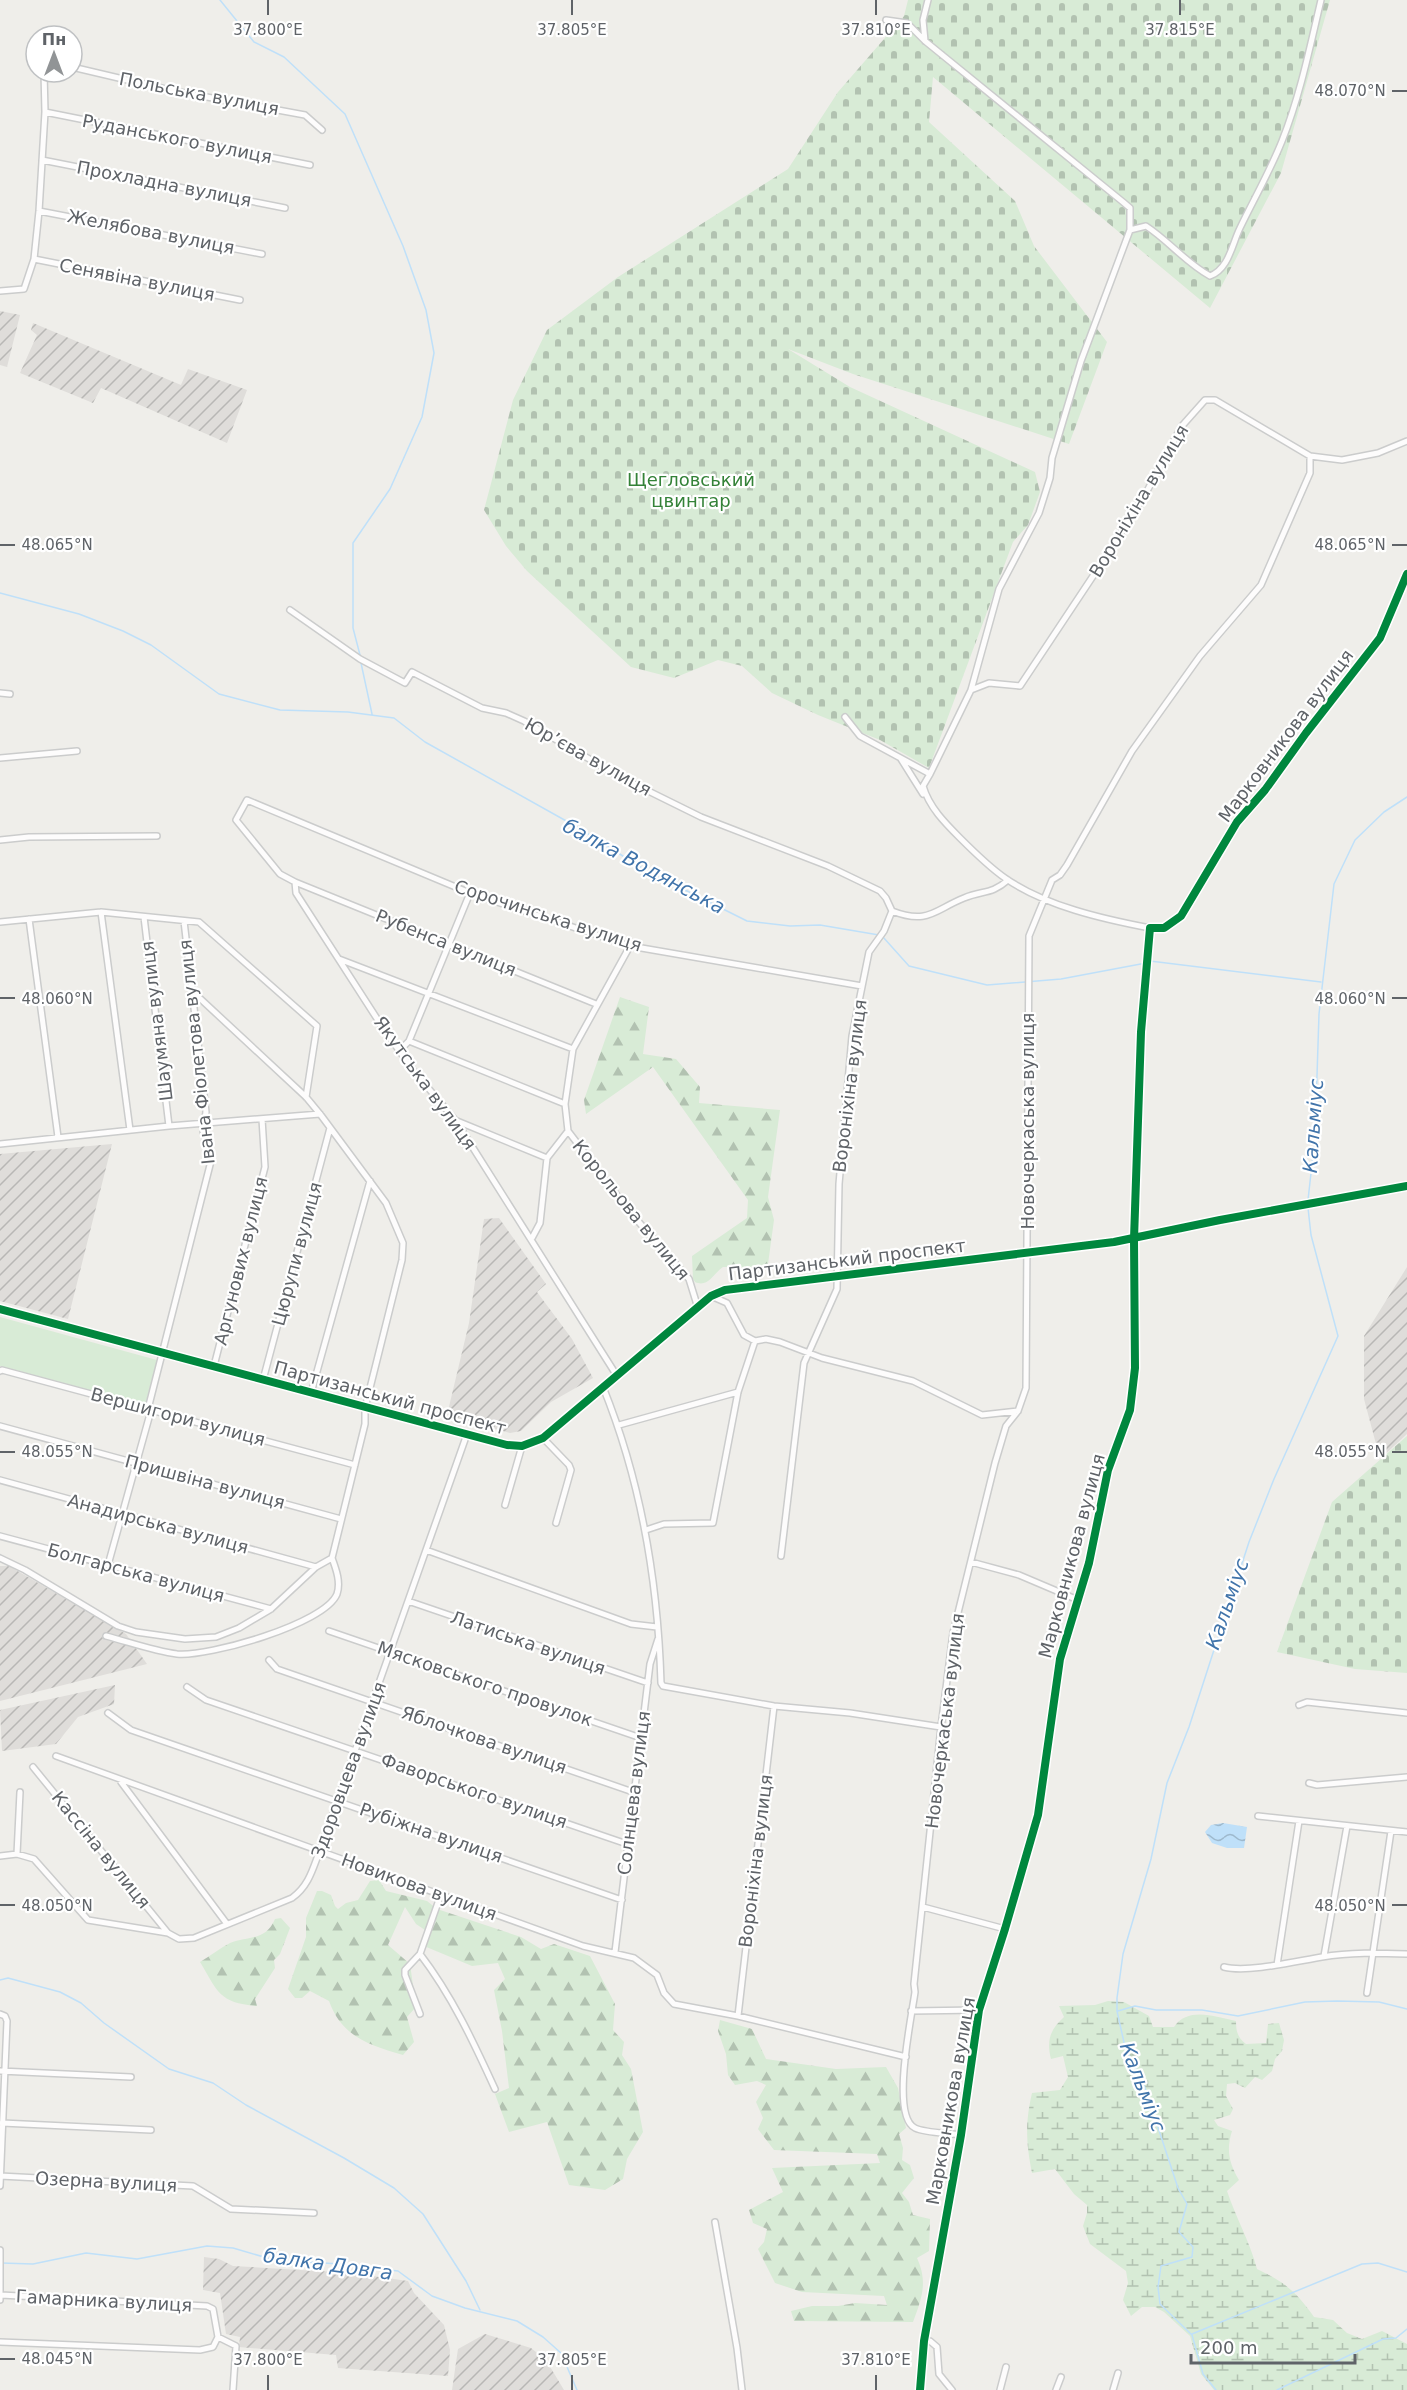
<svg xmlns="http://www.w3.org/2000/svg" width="1407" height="2390" font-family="'DejaVu Sans',sans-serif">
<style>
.industrial{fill:url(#industrial-furrows)}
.green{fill:#d8ebd6}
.forest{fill:url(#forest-firs)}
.wetland{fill:url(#wetland-marsh)}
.cemetery{fill:url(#cemetery-stones)}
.water{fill:url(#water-waves)}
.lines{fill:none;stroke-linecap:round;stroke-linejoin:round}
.stream{stroke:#bfe0f9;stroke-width:1.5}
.street-casing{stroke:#cbcccc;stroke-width:8}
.secondary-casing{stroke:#cacacb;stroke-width:9}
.street{stroke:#fdfcfc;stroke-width:5}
.secondary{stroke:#fdfcfc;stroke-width:7}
.cycleway-casing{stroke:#fff;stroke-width:11}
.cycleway{stroke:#00873e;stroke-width:8}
.ticks{fill:none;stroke:#5f6368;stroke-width:2}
.labels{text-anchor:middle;stroke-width:4.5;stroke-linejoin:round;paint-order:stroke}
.street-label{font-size:18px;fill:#5f6368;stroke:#fff}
.park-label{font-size:18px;fill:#348238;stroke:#fff}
.water-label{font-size:20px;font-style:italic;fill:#4174aa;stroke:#fff}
.ticks-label{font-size:15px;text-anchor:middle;fill:#5f6368;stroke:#fff;stroke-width:4.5;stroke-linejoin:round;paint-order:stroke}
</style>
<defs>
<pattern id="industrial-furrows" width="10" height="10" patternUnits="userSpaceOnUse" patternTransform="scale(1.5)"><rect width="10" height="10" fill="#dfddda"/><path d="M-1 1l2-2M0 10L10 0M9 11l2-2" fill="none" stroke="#b8b7b5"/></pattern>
<pattern id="forest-firs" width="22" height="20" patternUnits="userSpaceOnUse" patternTransform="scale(1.5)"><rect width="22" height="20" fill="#d8ebd6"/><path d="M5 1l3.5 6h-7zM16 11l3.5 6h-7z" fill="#b2c2b1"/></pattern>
<pattern id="wetland-marsh" width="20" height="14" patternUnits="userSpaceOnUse" patternTransform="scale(1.5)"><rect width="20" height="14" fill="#d8ebd6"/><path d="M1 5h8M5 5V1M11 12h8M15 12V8" fill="none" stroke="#b2c2b1"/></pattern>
<pattern id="cemetery-stones" width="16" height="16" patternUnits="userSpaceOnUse" patternTransform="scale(1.5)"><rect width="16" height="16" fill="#d8ebd6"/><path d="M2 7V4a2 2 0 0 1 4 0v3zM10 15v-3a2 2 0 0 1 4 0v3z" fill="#b2c2b1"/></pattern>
<pattern id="water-waves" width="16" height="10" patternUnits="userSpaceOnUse" patternTransform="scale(1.5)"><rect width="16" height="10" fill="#bfe0f9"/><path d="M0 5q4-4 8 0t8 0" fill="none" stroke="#9eb9cd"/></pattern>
</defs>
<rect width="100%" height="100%" fill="#efeeea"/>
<path class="industrial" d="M 0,311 L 20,315 L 7,367 L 0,365 Z
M 33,323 L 181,385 L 188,369 L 247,390 L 227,443 L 101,388 L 93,403 L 20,373 L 37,335 L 31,330 Z
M 112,1144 L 68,1319 L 0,1301 L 0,1154 Z
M 499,1218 L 546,1284 L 537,1292 L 572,1339 L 593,1378 L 551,1402 L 521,1431 L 510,1433 L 447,1415 L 469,1323 L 484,1219 Z
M 1407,1267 L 1407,1434 L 1380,1459 L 1364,1399 L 1364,1336 Z
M 0,1566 L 9,1566 L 126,1634 L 147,1664 L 0,1701 Z
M 115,1685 L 114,1704 L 78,1717 L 56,1744 L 2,1751 L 0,1710 Z
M 204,2257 L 219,2259 L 233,2266 L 351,2273 L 408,2281 L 414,2293 L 444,2325 L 450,2350 L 448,2376 L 338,2368 L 336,2355 L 239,2347 L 240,2337 L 226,2334 L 220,2293 L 203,2290 Z
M 485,2334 L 531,2348 L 546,2360 L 564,2390 L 452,2390 L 458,2349 Z"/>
<path class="green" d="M 0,1317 L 157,1360 L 145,1405 L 0,1366 Z"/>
<path class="forest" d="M 620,997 L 649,1007 L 643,1054 L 676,1059 L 700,1087 L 699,1103 L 780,1110 L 768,1197 L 774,1220 L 768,1264 C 753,1274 739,1266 723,1267 C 713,1274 708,1288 695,1282 L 693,1279 L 692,1256 L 747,1218 L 748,1200 L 653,1067 L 586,1114 L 584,1100 Z
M 379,1880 L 386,1891 L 427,1901 L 437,1909 L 521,1937 L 541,1949 L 554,1944 L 590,1956 L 615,2004 L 613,2030 L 624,2042 L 622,2055 L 631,2069 L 643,2132 L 627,2159 L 623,2179 L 605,2190 L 569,2185 L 547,2122 L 509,2132 L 495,2094 L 509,2088 L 502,2031 L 494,1990 L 505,1979 L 498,1963 L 472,1966 L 424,1946 L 428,1932 L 416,1924 L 405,1907 L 388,1945 L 410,1964 L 416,2007 L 407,2017 L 414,2042 L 403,2055 C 369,2045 342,2037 329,2001 L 310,1991 L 302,1998 L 295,1998 L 288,1989 L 306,1937 L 306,1918 L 317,1891 L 322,1891 L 331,1895 L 335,1906 L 338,1909 L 346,1903 L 358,1900 L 370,1881 Z
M 281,1918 L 290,1928 L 280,1954 L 274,1960 L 275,1968 L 255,1999 L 257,2006 C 219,2003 218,1992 200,1962 C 210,1956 220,1948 230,1943 C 248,1936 266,1941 275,1919 Z
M 720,2020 L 752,2029 L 766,2059 L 836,2069 L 886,2067 L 898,2088 L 906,2128 L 899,2134 L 903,2148 L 902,2160 L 910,2165 L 914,2178 L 902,2193 L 909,2202 L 913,2215 L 930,2219 L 929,2251 L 917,2258 C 928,2282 922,2298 913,2322 L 794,2321 L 791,2311 L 812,2306 L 838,2306 L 855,2303 L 887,2305 L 884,2296 L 802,2292 L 775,2283 L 758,2249 L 764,2242 L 767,2229 L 753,2223 L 749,2210 L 783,2192 L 772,2168 L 880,2163 L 877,2154 L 774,2150 L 758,2129 L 763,2118 L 756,2102 L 766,2085 L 757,2081 L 735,2085 L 728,2075 L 726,2054 L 718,2031 Z"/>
<path class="wetland" d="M 1108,2001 L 1124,2002 L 1149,2016 L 1153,2027 L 1174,2027 C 1188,2006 1216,2017 1236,2021 C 1236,2032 1238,2038 1246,2044 L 1266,2043 L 1268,2024 L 1279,2023 L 1284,2040 L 1282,2051 L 1275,2059 L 1272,2071 L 1262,2080 L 1255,2077 L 1245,2088 L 1235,2083 L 1227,2084 L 1226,2096 L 1233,2109 L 1230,2115 L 1214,2120 L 1218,2126 L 1232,2131 C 1226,2150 1229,2163 1239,2180 L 1227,2191 C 1236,2218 1250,2242 1257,2269 C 1284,2282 1296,2291 1314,2317 L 1333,2320 L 1347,2333 L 1362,2339 L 1382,2331 L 1407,2344 L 1407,2390 L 1214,2390 L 1201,2374 L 1190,2336 L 1164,2312 L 1155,2307 L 1142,2307 L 1131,2316 L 1123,2300 L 1128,2283 L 1126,2271 L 1090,2244 L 1083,2226 L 1087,2213 L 1087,2205 L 1074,2194 L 1055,2169 L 1032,2173 C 1026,2143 1025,2123 1032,2093 L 1060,2090 L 1068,2077 L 1063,2056 L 1051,2059 C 1046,2039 1051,2029 1064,2017 L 1059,2006 L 1095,2005 Z"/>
<path class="cemetery" d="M 908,0 L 1330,0 L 1281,173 L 1210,308 L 933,77 L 929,122 L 1015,201 L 1034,246 L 1107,342 L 1069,444 L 853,374 L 788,349 L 850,387 L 1035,472 L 1040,492 L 1028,525 L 1013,542 L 929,768 L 880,740 L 818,715 L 772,693 L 742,666 L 718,660 L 674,678 L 631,667 L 527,571 L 506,546 L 484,510 L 513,400 L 547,330 L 618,277 L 788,169 L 838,92 L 904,16 Z
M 1407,1436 L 1407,1673 L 1355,1669 L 1277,1652 L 1332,1502 Z"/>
<path class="water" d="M 1223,1823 L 1247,1827 L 1244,1848 L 1227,1848 L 1212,1843 L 1205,1832 L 1211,1825 Z"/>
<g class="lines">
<path class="stream" d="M 220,0 L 254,42 L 284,57 L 345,114 L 403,246 L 426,310 L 434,353 L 422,417 L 390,489 L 353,543 L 353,628 L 360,655
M 0,593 L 79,614 L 123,631 L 151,645 L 219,694 L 280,710 L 348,712 L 394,718 L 425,742 L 577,827 L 645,870 L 747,921 L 790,926 L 820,925 L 879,935
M 361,663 L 372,714
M 883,937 L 909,966 L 987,985 L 1061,979 L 1146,963
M 1150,961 L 1321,982
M 1308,1200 L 1315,1137 L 1319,1014 L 1334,884 L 1355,840 L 1384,812 L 1407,797
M 0,1980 L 8,1978 L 60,1992 L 81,2003 L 104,2023 L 169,2069 L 213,2083 L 246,2105 L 344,2158 L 394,2188 L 423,2214 L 466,2281 L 480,2310
M 1118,2011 L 1135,2006 L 1156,2010 L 1202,2010 L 1238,2016 L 1305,2002 L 1337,2001 L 1379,2002 L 1407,2009
M 1,2263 L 33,2264 L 86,2253 L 137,2259 L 207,2246 L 233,2248 L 274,2260 L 340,2264 L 398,2271 L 432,2296 L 465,2308 L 517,2321 L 543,2337 L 561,2353 L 577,2390
M 1192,2334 L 1362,2264 L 1378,2263 L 1407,2272
M 1216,2390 L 1203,2374 L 1192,2335 L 1160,2304 L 1158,2287 L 1161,2266 L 1192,2257 L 1193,2247 L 1179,2232 L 1187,2204 L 1178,2188 L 1144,2085 L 1125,2047 L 1117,2011 L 1117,1998 L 1123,1954 L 1151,1859 L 1167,1783 L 1189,1727 L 1249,1542 L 1274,1479 L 1338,1336 L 1311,1235 L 1308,1208
M 1277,2390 L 1383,2339 L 1396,2338 L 1407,2329"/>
<g class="street-casing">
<path id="street" d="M 886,20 L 907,23 L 925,41 L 1123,202 L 1130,208 L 1130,230
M 925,41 L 923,20 L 928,0
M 72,67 L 174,91 L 305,115 L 322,130
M 45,112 L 310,165
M 42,160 L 285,208
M 39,211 L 262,254
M 34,259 L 240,300
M 0,291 L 24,289 L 34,259 L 39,211 L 45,112 L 44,72
M 290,610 L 360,659 L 405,683 L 412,672 L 482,708 L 506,713 L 524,721 L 622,778 L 701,817 L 828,866 L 880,891 L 886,898 L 892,911
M 971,690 L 989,683 L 1020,686 L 1103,561 L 1146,493 L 1181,427 L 1205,400 L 1215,400 L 1310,456 L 1342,460 L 1378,453 L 1407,441
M 0,693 L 10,694
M 845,717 L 860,736 L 930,774 L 923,786 C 929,807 945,823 960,838 C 975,853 989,867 1005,878 C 1045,906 1103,919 1150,928
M 0,758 L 77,751
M 901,759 L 923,794
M 930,774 L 971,690 L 999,589 L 1039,513 L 1050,478 L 1052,458 L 1081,361 L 1130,230 L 1146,226 C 1169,241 1186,263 1210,276 C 1229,269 1232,244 1240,228 C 1254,199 1270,171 1282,141 C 1300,96 1310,47 1321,0
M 0,840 L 29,837 L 157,836
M 295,882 L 596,1004
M 101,912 L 130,1130
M 144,917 L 169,1126
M 29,919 L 58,1137
M 0,922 L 101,912 L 199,922 L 317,1026 L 306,1097
M 630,946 L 573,1049 L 565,1104 L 568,1131 L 629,1211 L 689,1279 L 698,1308
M 339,959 L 573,1049
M 409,1041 L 565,1104
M 399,1051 L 409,1041 L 470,893
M 457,1121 L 547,1158
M 0,1144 L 169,1126 L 320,1114
M 532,1238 L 540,1223 L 547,1158 L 568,1131
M 711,1296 L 727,1303 L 744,1335 L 755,1341 L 766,1339 L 780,1342 L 822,1358 L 913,1381 L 982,1415 L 1018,1411
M 214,1366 L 265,1167 L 262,1119
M 0,1371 L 2,1370 L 355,1465
M 617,1376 L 456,1121 L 413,1070 L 383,1028 L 296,893 L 295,882 L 280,874 L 236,820 L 247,800 L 470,893 L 630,946 L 862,986
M 263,1380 L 330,1128
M 603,1387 C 641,1481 658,1582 661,1683 L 663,1686 L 774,1706 L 850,1713 L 941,1727
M 311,1393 L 370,1181
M 619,1425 L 738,1392
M 0,1426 L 341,1519
M 543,1438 L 569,1465 L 571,1470 L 556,1523
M 0,1480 L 316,1567
M 505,1505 L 522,1446
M 646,1530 L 664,1524 L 713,1523 L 738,1392 L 755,1341
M 0,1536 L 271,1609
M 426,1550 L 631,1624 L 657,1627
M 781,1556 L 804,1363 L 837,1289 L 839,1184 L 852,1036 L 869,952 L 884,931 L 892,911 C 928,925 934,910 964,898 C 983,890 991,895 1008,880
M 0,1558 L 25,1570 L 118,1626 L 136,1632 L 185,1639 L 216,1637 L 239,1628 L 271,1609 L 316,1567 L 332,1558 L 365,1424 L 365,1408 L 402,1260 L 403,1243 L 386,1203 L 320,1114 L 306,1097 L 192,991
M 971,1562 L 1019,1575 L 1078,1600
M 108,1565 L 150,1414 L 148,1409 L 211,1161 L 203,1131 L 206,1112 L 184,921
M 408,1601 L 648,1683
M 329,1631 L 641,1738
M 106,1636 C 129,1642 154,1651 177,1654 C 208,1657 325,1624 337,1594 C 341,1582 336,1569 332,1558
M 269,1660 L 277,1669 L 633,1792
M 187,1687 L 206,1700 L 627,1844
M 1299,1705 L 1307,1702 L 1407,1713
M 108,1713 L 131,1730 L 622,1900
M 56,1756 L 583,1946 L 634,1958 L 657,1975 L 664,1993 L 674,2004 L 738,2016 L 906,2057
M 33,1767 L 168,1933
M 121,1782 L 227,1924
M 1309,1783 L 1317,1785 L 1407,1777
M 1258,1816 L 1407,1832
M 17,1854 L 20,1792
M 0,1856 L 17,1854 L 34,1859 L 88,1920 L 168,1933 L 179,1939 L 194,1938 L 292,1898 C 309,1886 313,1868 320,1850 L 467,1434
M 923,1907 L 1005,1929
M 615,1952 L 650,1664 L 658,1639
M 420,1954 C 452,1996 473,2041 495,2089
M 1324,1956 L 1347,1826
M 1277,1965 L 1299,1821
M 1224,1967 C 1248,1973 1297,1961 1322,1957 C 1350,1952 1379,1953 1407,1954
M 1367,1993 L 1391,1831
M 911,2011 L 979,2010
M 0,2014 L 5,2016 L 7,2021 L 0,2186
M 420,2014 L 405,1975 L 405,1970 L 420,1954 L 441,1894
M 738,2016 L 774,1706
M 0,2071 L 131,2077
M 2,2123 L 151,2130
M 961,2135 C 949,2133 925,2133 915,2128 C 890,2116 912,2015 915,1992 L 914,1984 L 941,1727 L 953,1633 L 995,1463 L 1006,1426 L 1018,1411 L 1026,1388 L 1029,936 L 1052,880 L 1060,875 L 1067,865 L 1132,751 L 1200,656 L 1261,585 L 1310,473 L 1310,456
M 0,2176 L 193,2186 L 231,2209 L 314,2213
M 715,2222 L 737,2348 L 742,2390
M 0,2250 L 0,2300
M 1,2295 L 207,2306 L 213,2309 L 218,2337
M 924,2341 L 930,2341 L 937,2347 L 939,2374 L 952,2390
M 0,2342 L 200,2350 L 213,2347 L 218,2337 L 236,2346 L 233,2390
M 920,2390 L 924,2341 L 961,2135 L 979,2010 L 1005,1929 L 1038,1815 L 1060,1659 L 1089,1563 L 1108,1470 L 1130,1410 L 1135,1368 L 1134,1239 L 1141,1032 L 1150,928 L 1164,928 L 1181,916 L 1237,822 L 1265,790 L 1306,733 L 1380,638 L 1407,574
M 1000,2390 L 1006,2367
M 1056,2390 L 1061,2377
M 1113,2390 L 1118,2373"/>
</g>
<g class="secondary-casing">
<path id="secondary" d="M 0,1309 L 507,1445 L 522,1446 L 543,1438 L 711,1296 L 725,1290 L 1114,1242 L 1220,1220 L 1407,1186"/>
</g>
<use href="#street" class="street"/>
<use href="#secondary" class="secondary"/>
<g class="cycleway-casing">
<path id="cycleway" d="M 0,1309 L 507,1445 L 522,1446 L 543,1438 L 711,1296 L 725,1290 L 1114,1242 L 1220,1220 L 1407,1186
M 920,2390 L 924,2341 L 961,2135 L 979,2010 L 1005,1929 L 1038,1815 L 1060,1659 L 1089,1563 L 1108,1470 L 1130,1410 L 1135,1368 L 1134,1239 L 1141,1032 L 1150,928 L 1164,928 L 1181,916 L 1237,822 L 1265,790 L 1306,733 L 1380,638 L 1407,574"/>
</g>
<use href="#cycleway" class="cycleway"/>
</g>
<path class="ticks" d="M 268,0 L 268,15M 572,0 L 572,15M 876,0 L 876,15M 1180,0 L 1180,15M 1392,91 L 1407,91M 0,545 L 15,545M 1392,545 L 1407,545M 0,998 L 15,998M 1392,998 L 1407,998M 0,1452 L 15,1452M 1392,1452 L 1407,1452M 0,1905 L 15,1905M 1392,1905 L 1407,1905M 0,2359 L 15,2359M 268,2375 L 268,2390M 572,2375 L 572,2390M 876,2375 L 876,2390"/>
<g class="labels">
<g class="street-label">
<text transform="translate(199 94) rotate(11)" y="6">Польська вулиця</text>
<text transform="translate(177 139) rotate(11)" y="6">Руданського вулиця</text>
<text transform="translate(164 184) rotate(11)" y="6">Прохладна вулиця</text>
<text transform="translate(151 232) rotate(11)" y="6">Желябова вулиця</text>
<text transform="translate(137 280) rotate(11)" y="6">Сенявіна вулиця</text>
<text transform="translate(1139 501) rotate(-59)" y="6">Вороніхіна вулиця</text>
<text transform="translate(1286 736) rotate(-53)" y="6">Марковникова вулиця</text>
<text transform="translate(588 757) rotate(29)" y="6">Юр’єва вулиця</text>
<text transform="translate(548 916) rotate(18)" y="6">Сорочинська вулиця</text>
<text transform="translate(446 943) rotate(22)" y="6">Рубенса вулиця</text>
<text transform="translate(157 1021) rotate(-97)" y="6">Шаумяна вулиця</text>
<text transform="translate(197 1052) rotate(-96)" y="6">Івана Фіолетова вулиця</text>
<text transform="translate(425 1083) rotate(54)" y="6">Якутська вулиця</text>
<text transform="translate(850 1086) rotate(-83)" y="6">Вороніхіна вулиця</text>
<text transform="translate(1028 1121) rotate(-90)" y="6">Новочеркаська вулиця</text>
<text transform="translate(631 1210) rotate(51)" y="6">Корольова вулиця</text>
<text transform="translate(297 1254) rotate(-75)" y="6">Цюрупи вулиця</text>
<text transform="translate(847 1260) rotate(-7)" y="6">Партизанський проспект</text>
<text transform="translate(241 1261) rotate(-76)" y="6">Аргунових вулиця</text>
<text transform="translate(390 1398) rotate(15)" y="6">Партизанський проспект</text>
<text transform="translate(178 1417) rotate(15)" y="6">Вершигори вулиця</text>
<text transform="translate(205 1482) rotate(15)" y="6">Пришвіна вулиця</text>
<text transform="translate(158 1524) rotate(15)" y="6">Анадирська вулиця</text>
<text transform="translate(1072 1556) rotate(-75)" y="6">Марковникова вулиця</text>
<text transform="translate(136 1573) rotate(15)" y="6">Болгарська вулиця</text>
<text transform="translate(528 1643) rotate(19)" y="6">Латиська вулиця</text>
<text transform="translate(485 1684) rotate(19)" y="6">Мясковського провулок</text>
<text transform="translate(945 1721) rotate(-83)" y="6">Новочеркаська вулиця</text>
<text transform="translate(484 1740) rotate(19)" y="6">Яблочкова вулиця</text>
<text transform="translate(349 1770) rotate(-70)" y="6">Здоровцева вулиця</text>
<text transform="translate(474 1791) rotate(19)" y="6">Фаворського вулиця</text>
<text transform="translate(634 1793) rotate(-83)" y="6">Солнцева вулиця</text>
<text transform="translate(431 1833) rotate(19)" y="6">Рубіжна вулиця</text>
<text transform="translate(101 1850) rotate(51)" y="6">Кассіна вулиця</text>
<text transform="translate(756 1861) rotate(-83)" y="6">Вороніхіна вулиця</text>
<text transform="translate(419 1887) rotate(20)" y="6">Новикова вулиця</text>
<text transform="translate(951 2101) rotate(-80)" y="6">Марковникова вулиця</text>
<text transform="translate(106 2182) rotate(3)" y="6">Озерна вулиця</text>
<text transform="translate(104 2301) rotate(3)" y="6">Гамарника вулиця</text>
</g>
<g class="park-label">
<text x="691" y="486">Щегловський<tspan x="691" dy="21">цвинтар</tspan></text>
</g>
<g class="water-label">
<text transform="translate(644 866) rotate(28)" y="7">балка Водянська</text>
<text transform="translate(1313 1126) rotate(-86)" y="7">Кальміус</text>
<text transform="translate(1227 1604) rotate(-71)" y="7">Кальміус</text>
<text transform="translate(1143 2087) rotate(69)" y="7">Кальміус</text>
<text transform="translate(328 2264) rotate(8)" y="7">балка Довга</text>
</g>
</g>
<g class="ticks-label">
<text x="268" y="35">37.800°E</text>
<text x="572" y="35">37.805°E</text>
<text x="876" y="35">37.810°E</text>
<text x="1180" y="35">37.815°E</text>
<text x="1350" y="96">48.070°N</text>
<text x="57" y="550">48.065°N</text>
<text x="1350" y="550">48.065°N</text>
<text x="57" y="1004">48.060°N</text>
<text x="1350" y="1004">48.060°N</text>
<text x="57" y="1457">48.055°N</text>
<text x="1350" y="1457">48.055°N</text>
<text x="57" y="1911">48.050°N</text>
<text x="1350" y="1911">48.050°N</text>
<text x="57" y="2364">48.045°N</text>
<text x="268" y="2365">37.800°E</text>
<text x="572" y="2365">37.805°E</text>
<text x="876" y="2365">37.810°E</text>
</g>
<g transform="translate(54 54)"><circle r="28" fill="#ffffff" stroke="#bfc1c3" stroke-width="1.5"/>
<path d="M0-4.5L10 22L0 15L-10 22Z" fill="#919496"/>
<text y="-9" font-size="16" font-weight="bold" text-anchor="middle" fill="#5f6368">Пн</text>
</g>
<path d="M1191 2354v9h164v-9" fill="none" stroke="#5f6368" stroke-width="3"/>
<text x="1200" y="2354" font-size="18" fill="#5f6368" stroke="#ffffff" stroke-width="4.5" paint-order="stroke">200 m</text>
</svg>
